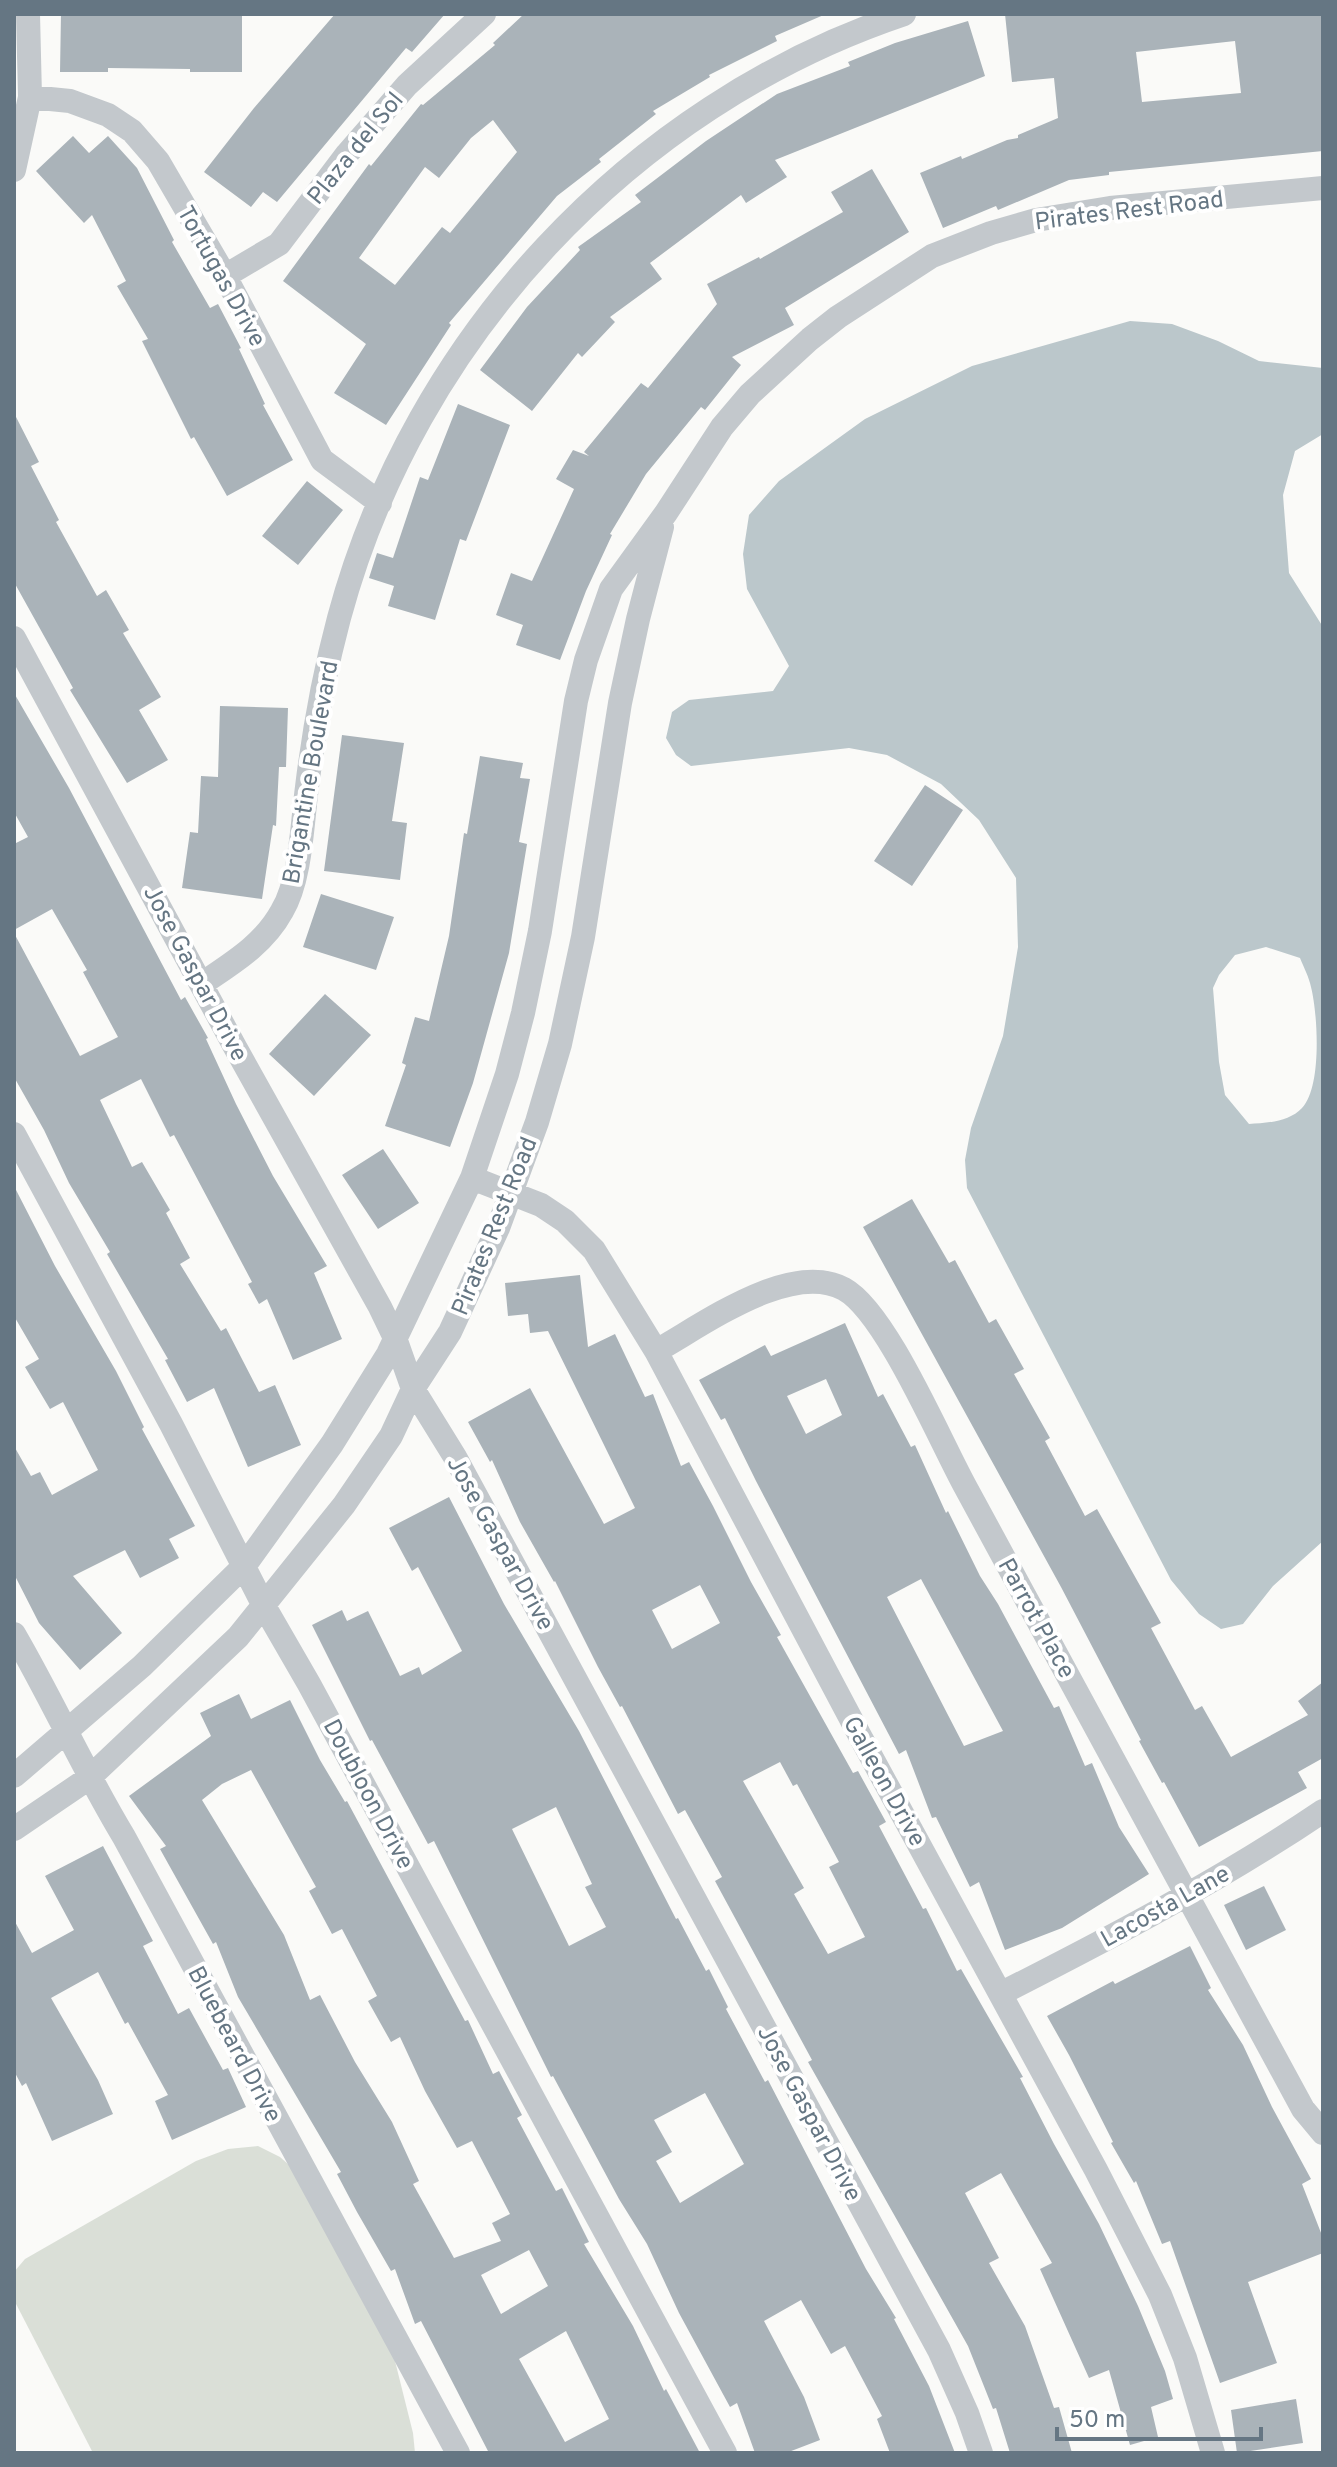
<svg xmlns="http://www.w3.org/2000/svg" width="1337" height="2467" font-family="Overpass,sans-serif">
<style>
.green{fill:#dadfd7}
.water{fill:#bbc7cb;fill-rule:evenodd}
.building{fill:#aab3b9;fill-rule:evenodd}
.lines{fill:none;stroke-linecap:round;stroke-linejoin:round}
.street{stroke:#c3c8cc;stroke-width:24}
.labels{text-anchor:middle;stroke-width:8;stroke-linejoin:round;paint-order:stroke}
.street-label{font-size:24px;fill:#657683;stroke:#fff}
</style>
<rect width="100%" height="100%" fill="#fafaf8"/>
<path class="green" d="M 258,2146 L 280,2157 L 297,2172 L 390,2341 L 413,2433 L 415,2453 L 93,2453 L 14,2300 L 14,2272 L 25,2259 L 196,2161 L 228,2149 Z"/>
<path class="water" d="M 1130,321 L 1172,324 L 1218,341 L 1259,361 L 1323,368 L 1323,434 L 1295,451 L 1283,495 L 1289,573 L 1323,627 L 1323,1541 L 1273,1586 L 1243,1624 L 1221,1629 L 1199,1614 L 1171,1580 L 967,1188 L 965,1160 L 971,1128 L 1003,1036 L 1018,947 L 1016,878 L 979,820 L 941,784 L 887,755 L 849,748 L 691,766 L 676,755 L 666,738 L 672,712 L 689,700 L 773,691 L 789,666 L 747,589 L 743,554 L 749,515 L 779,481 L 865,419 L 972,366 ZM 1266,947 L 1300,958 C 1304,968 1309,977 1311,987 C 1318,1015 1322,1087 1302,1108 C 1289,1122 1266,1123 1249,1124 L 1225,1095 L 1219,1062 L 1213,988 L 1219,975 L 1235,955 Z"/>
<path class="building" d="M 61,14 L 242,14 L 242,72 L 190,72 L 190,69 L 108,68 L 108,72 L 60,72 Z
M 335,14 L 445,14 L 412,52 L 406,48 L 277,202 L 263,192 L 251,207 L 204,172 L 254,108 Z
M 524,14 L 826,14 L 775,36 L 777,41 L 709,75 L 710,77 L 653,111 L 656,114 L 599,159 L 601,162 L 557,196 L 449,323 L 451,325 L 386,425 L 334,393 L 366,344 L 283,281 L 369,164 L 371,166 L 421,104 L 423,105 L 495,45 L 493,43 ZM 493,120 L 517,152 L 450,233 L 442,227 L 395,285 L 359,258 L 425,167 L 439,178 L 471,138 Z
M 1005,14 L 1323,14 L 1323,151 L 1109,172 L 1109,175 L 1069,180 L 998,210 L 996,206 L 943,228 L 920,173 L 961,156 L 962,159 L 1007,140 L 1018,138 L 1018,135 L 1058,118 L 1054,78 L 1012,82 ZM 1235,41 L 1241,93 L 1142,102 L 1136,52 Z
M 968,21 L 985,76 L 775,160 L 787,177 L 746,203 L 741,195 L 650,263 L 662,279 L 610,317 L 615,322 L 582,357 L 578,353 L 532,411 L 480,370 L 527,307 L 580,250 L 578,247 L 641,202 L 635,195 L 706,141 L 777,94 L 850,66 L 848,62 L 895,43 Z
M 73,136 L 89,153 L 108,136 L 137,168 L 174,240 L 172,242 L 210,308 L 218,304 L 241,348 L 239,349 L 265,404 L 263,405 L 293,460 L 227,496 L 194,437 L 191,439 L 142,341 L 148,339 L 117,286 L 126,281 L 92,215 L 84,223 L 36,171 Z
M 872,169 L 909,232 L 785,308 L 794,325 L 732,357 L 741,365 L 705,410 L 701,407 L 646,474 L 610,534 L 612,535 L 586,591 L 560,660 L 516,645 L 523,625 L 496,615 L 511,573 L 532,581 L 574,489 L 556,479 L 573,450 L 589,456 L 584,452 L 641,383 L 648,388 L 717,304 L 707,284 L 759,257 L 760,259 L 843,212 L 831,192 Z
M 458,404 L 510,425 L 466,541 L 460,539 L 435,620 L 388,606 L 394,586 L 369,578 L 377,553 L 393,558 L 420,477 L 428,480 Z
M 14,413 L 39,462 L 31,466 L 59,520 L 56,522 L 97,596 L 106,590 L 129,630 L 123,633 L 161,697 L 139,710 L 168,760 L 127,783 L 70,690 L 73,688 L 14,582 Z
M 307,481 L 343,510 L 298,565 L 262,536 Z
M 14,693 L 69,788 L 181,1000 L 185,997 L 208,1038 L 206,1039 L 236,1104 L 273,1176 L 327,1266 L 314,1273 L 342,1339 L 293,1360 L 267,1299 L 259,1304 L 248,1284 L 252,1282 L 174,1135 L 170,1137 L 141,1079 L 100,1100 L 132,1167 L 142,1162 L 170,1210 L 166,1213 L 190,1258 L 180,1264 L 221,1331 L 226,1328 L 259,1392 L 275,1385 L 301,1445 L 248,1467 L 214,1388 L 187,1402 L 165,1360 L 168,1359 L 107,1254 L 110,1252 L 69,1183 L 44,1130 L 14,1077 L 14,933 L 80,1056 L 118,1037 L 83,972 L 87,970 L 52,909 L 14,930 L 14,844 L 28,837 L 14,812 Z
M 220,706 L 288,708 L 286,767 L 279,767 L 276,826 L 273,825 L 262,899 L 182,888 L 190,832 L 198,833 L 201,776 L 218,777 Z
M 342,735 L 404,743 L 392,821 L 407,823 L 400,880 L 324,871 Z
M 480,756 L 523,763 L 520,778 L 530,779 L 519,842 L 527,844 L 509,953 L 473,1083 L 450,1147 L 385,1126 L 406,1065 L 402,1063 L 415,1017 L 429,1021 L 449,936 L 464,833 L 467,834 Z
M 925,785 L 963,810 L 912,886 L 874,861 Z
M 321,894 L 394,917 L 376,970 L 303,947 Z
M 325,994 L 371,1035 L 314,1096 L 269,1054 Z
M 383,1149 L 419,1203 L 378,1229 L 342,1175 Z
M 14,1186 L 55,1266 L 116,1371 L 144,1427 L 142,1429 L 195,1526 L 169,1539 L 179,1558 L 140,1578 L 125,1550 L 73,1576 L 122,1633 L 80,1670 L 39,1623 L 14,1574 L 14,1446 L 31,1476 L 40,1472 L 52,1495 L 98,1470 L 63,1402 L 50,1409 L 25,1367 L 39,1359 L 14,1316 Z
M 912,1199 L 949,1263 L 955,1260 L 989,1323 L 996,1319 L 1024,1369 L 1014,1374 L 1050,1438 L 1045,1441 L 1085,1516 L 1097,1509 L 1161,1623 L 1151,1628 L 1195,1710 L 1202,1706 L 1231,1757 L 1308,1715 L 1298,1701 L 1323,1682 L 1323,1758 L 1298,1772 L 1307,1788 L 1199,1847 L 1164,1782 L 1162,1783 L 1139,1741 L 1141,1740 L 1061,1587 L 863,1227 Z
M 580,1275 L 588,1347 L 615,1334 L 645,1397 L 653,1394 L 681,1466 L 689,1462 L 713,1506 L 751,1582 L 781,1635 L 777,1637 L 853,1773 L 858,1771 L 886,1822 L 879,1826 L 923,1909 L 926,1908 L 957,1971 L 961,1969 L 985,2011 L 1023,2077 L 1020,2078 L 1054,2144 L 1099,2224 L 1138,2306 L 1165,2371 L 1173,2399 L 1151,2407 L 1158,2437 L 1130,2445 L 1109,2370 L 1089,2378 L 1040,2269 L 1052,2263 L 1001,2173 L 965,2193 L 999,2258 L 989,2263 L 1025,2326 L 1054,2408 L 1059,2407 L 1072,2453 L 1010,2453 L 996,2408 L 993,2409 L 968,2346 L 808,2062 L 812,2060 L 715,1881 L 722,1877 L 685,1810 L 678,1814 L 622,1706 L 620,1707 L 598,1667 L 555,1581 L 554,1582 L 520,1522 L 492,1460 L 490,1462 L 468,1422 L 530,1388 L 604,1524 L 635,1508 L 548,1331 L 530,1333 L 528,1314 L 508,1316 L 505,1283 ZM 700,1585 L 720,1623 L 672,1649 L 652,1610 ZM 780,1762 L 793,1786 L 797,1784 L 839,1862 L 829,1867 L 865,1937 L 828,1954 L 794,1894 L 804,1888 L 743,1781 Z
M 845,1323 L 878,1397 L 883,1394 L 911,1447 L 915,1445 L 946,1513 L 948,1511 L 980,1576 L 998,1604 L 1054,1708 L 1059,1706 L 1085,1766 L 1092,1763 L 1119,1827 L 1149,1874 L 1062,1928 L 1005,1950 L 979,1882 L 970,1887 L 936,1817 L 932,1818 L 906,1750 L 899,1754 L 756,1481 L 725,1418 L 721,1420 L 699,1380 L 765,1345 L 771,1356 ZM 826,1379 L 842,1415 L 806,1434 L 787,1396 ZM 921,1579 L 1003,1731 L 964,1746 L 887,1597 Z
M 449,1497 L 504,1604 L 579,1731 L 676,1919 L 678,1918 L 706,1971 L 709,1969 L 728,2007 L 726,2009 L 765,2082 L 768,2080 L 866,2269 L 896,2318 L 894,2319 L 929,2386 L 955,2453 L 890,2453 L 877,2419 L 882,2416 L 845,2346 L 831,2354 L 801,2300 L 764,2321 L 804,2397 L 820,2440 L 786,2453 L 755,2453 L 737,2403 L 730,2407 L 679,2313 L 647,2244 L 619,2199 L 553,2076 L 551,2077 L 434,1841 L 428,1844 L 372,1740 L 370,1741 L 312,1625 L 342,1610 L 347,1621 L 368,1611 L 400,1676 L 419,1667 L 422,1675 L 462,1651 L 418,1567 L 412,1571 L 389,1528 ZM 556,1807 L 592,1884 L 585,1887 L 606,1927 L 569,1946 L 512,1829 ZM 705,2093 L 744,2164 L 680,2203 L 656,2161 L 672,2152 L 654,2120 Z
M 239,1694 L 251,1719 L 290,1700 L 320,1760 L 345,1802 L 347,1801 L 465,2021 L 468,2020 L 493,2074 L 499,2071 L 522,2115 L 517,2118 L 556,2191 L 562,2188 L 589,2242 L 584,2244 L 633,2326 L 664,2391 L 666,2389 L 700,2453 L 489,2453 L 421,2321 L 415,2324 L 395,2269 L 391,2271 L 357,2212 L 337,2174 L 341,2172 L 238,1997 L 216,1942 L 213,1944 L 160,1849 L 166,1846 L 129,1796 L 211,1736 L 200,1713 ZM 251,1770 L 316,1887 L 309,1891 L 332,1934 L 342,1929 L 377,1996 L 368,2001 L 391,2042 L 400,2037 L 425,2091 L 457,2148 L 472,2141 L 510,2214 L 492,2223 L 501,2241 L 454,2258 L 413,2184 L 419,2181 L 392,2122 L 355,2062 L 320,1995 L 310,2000 L 284,1935 L 202,1800 L 222,1784 ZM 529,2250 L 548,2286 L 501,2314 L 481,2275 ZM 566,2331 L 609,2419 L 565,2442 L 519,2359 Z
M 103,1846 L 153,1941 L 143,1946 L 178,2014 L 189,2008 L 223,2070 L 228,2068 L 246,2107 L 172,2140 L 155,2101 L 168,2095 L 128,2022 L 125,2024 L 98,1972 L 51,1998 L 98,2080 L 113,2114 L 52,2141 L 26,2083 L 22,2086 L 14,2071 L 14,1920 L 32,1953 L 74,1930 L 45,1876 Z
M 1264,1886 L 1286,1930 L 1246,1950 L 1224,1905 Z
M 1190,1946 L 1211,1988 L 1208,1990 L 1243,2045 L 1272,2107 L 1311,2179 L 1302,2184 L 1323,2238 L 1323,2253 L 1248,2282 L 1277,2363 L 1220,2383 L 1170,2241 L 1162,2244 L 1136,2181 L 1134,2183 L 1111,2143 L 1113,2142 L 1069,2055 L 1047,2016 L 1113,1981 L 1115,1984 Z
M 1296,2399 L 1303,2443 L 1237,2453 L 1231,2410 Z"/>
<g class="lines">
<path class="street" d="M 30,97 L 70,101 L 108,115 L 132,131 L 158,161 L 225,276 L 322,460 L 380,503
M 14,170 L 30,97 L 28,14
M 225,276 L 279,244 L 347,154 L 407,85 L 484,14
M 14,638 L 235,1047 L 380,1307 L 395,1338 L 413,1389 L 455,1457 L 939,2350 L 967,2413 L 981,2453
M 203,983 C 234,962 264,944 282,911 C 301,879 302,824 307,787 C 314,729 324,674 339,618 C 414,339 630,106 904,14
M 14,1134 L 171,1424 L 264,1606 L 309,1684 L 725,2453
M 472,1178 L 541,1205 L 565,1221 L 594,1250 L 656,1351 L 860,1736 L 1096,2170 L 1160,2295 L 1185,2358 L 1213,2453
M 656,1351 C 703,1325 790,1260 844,1289 C 886,1312 940,1441 966,1488 C 1079,1695 1191,1902 1303,2109 L 1323,2133
M 14,1634 C 53,1701 84,1771 124,1837 L 458,2453
M 14,1776 L 142,1666 L 245,1565 L 332,1444 L 388,1354 L 472,1178 L 507,1074 L 523,1013 L 540,931 L 576,701 L 586,660 L 611,589 L 666,513 L 722,427 L 750,394 L 810,339 L 838,317 L 932,256 L 991,233 L 1036,220 L 1110,208 L 1323,188
M 14,1829 L 89,1778 L 238,1637 L 344,1505 L 391,1436 L 413,1389 L 450,1332 L 498,1228 L 537,1122 L 560,1044 L 583,937 L 620,703 L 638,619 L 662,527
M 1002,1993 C 1112,1937 1221,1880 1323,1811"/>
</g>
<g class="labels">
<g class="street-label">
<text transform="translate(355 148) rotate(-51)" y="8">Plaza del Sol</text>
<text transform="translate(1129 210) rotate(-7)" y="8">Pirates Rest Road</text>
<text transform="translate(222 276) rotate(61)" y="8">Tortugas Drive</text>
<text transform="translate(310 772) rotate(-80)" y="8">Brigantine Boulevard</text>
<text transform="translate(196 973) rotate(62)" y="8">Jose Gaspar Drive</text>
<text transform="translate(494 1226) rotate(-68)" y="8">Pirates Rest Road</text>
<text transform="translate(501 1543) rotate(61)" y="8">Jose Gaspar Drive</text>
<text transform="translate(1037 1618) rotate(61)" y="8">Parrot Place</text>
<text transform="translate(885 1781) rotate(61)" y="8">Galleon Drive</text>
<text transform="translate(369 1794) rotate(62)" y="8">Doubloon Drive</text>
<text transform="translate(1165 1906) rotate(-29)" y="8">Lacosta Lane</text>
<text transform="translate(235 2044) rotate(62)" y="8">Bluebeard Drive</text>
<text transform="translate(810 2113) rotate(62)" y="8">Jose Gaspar Drive</text>
</g>
</g>
<rect width="1337" height="2467" fill="none" stroke="#657683" stroke-width="32"/>
<path d="M1057 2427v12h204v-12" fill="none" stroke="#657683" stroke-width="4"/>
<text x="1069" y="2427" font-size="24" fill="#657683" stroke="#ffffff" stroke-width="6" paint-order="stroke">50 m</text>
</svg>
